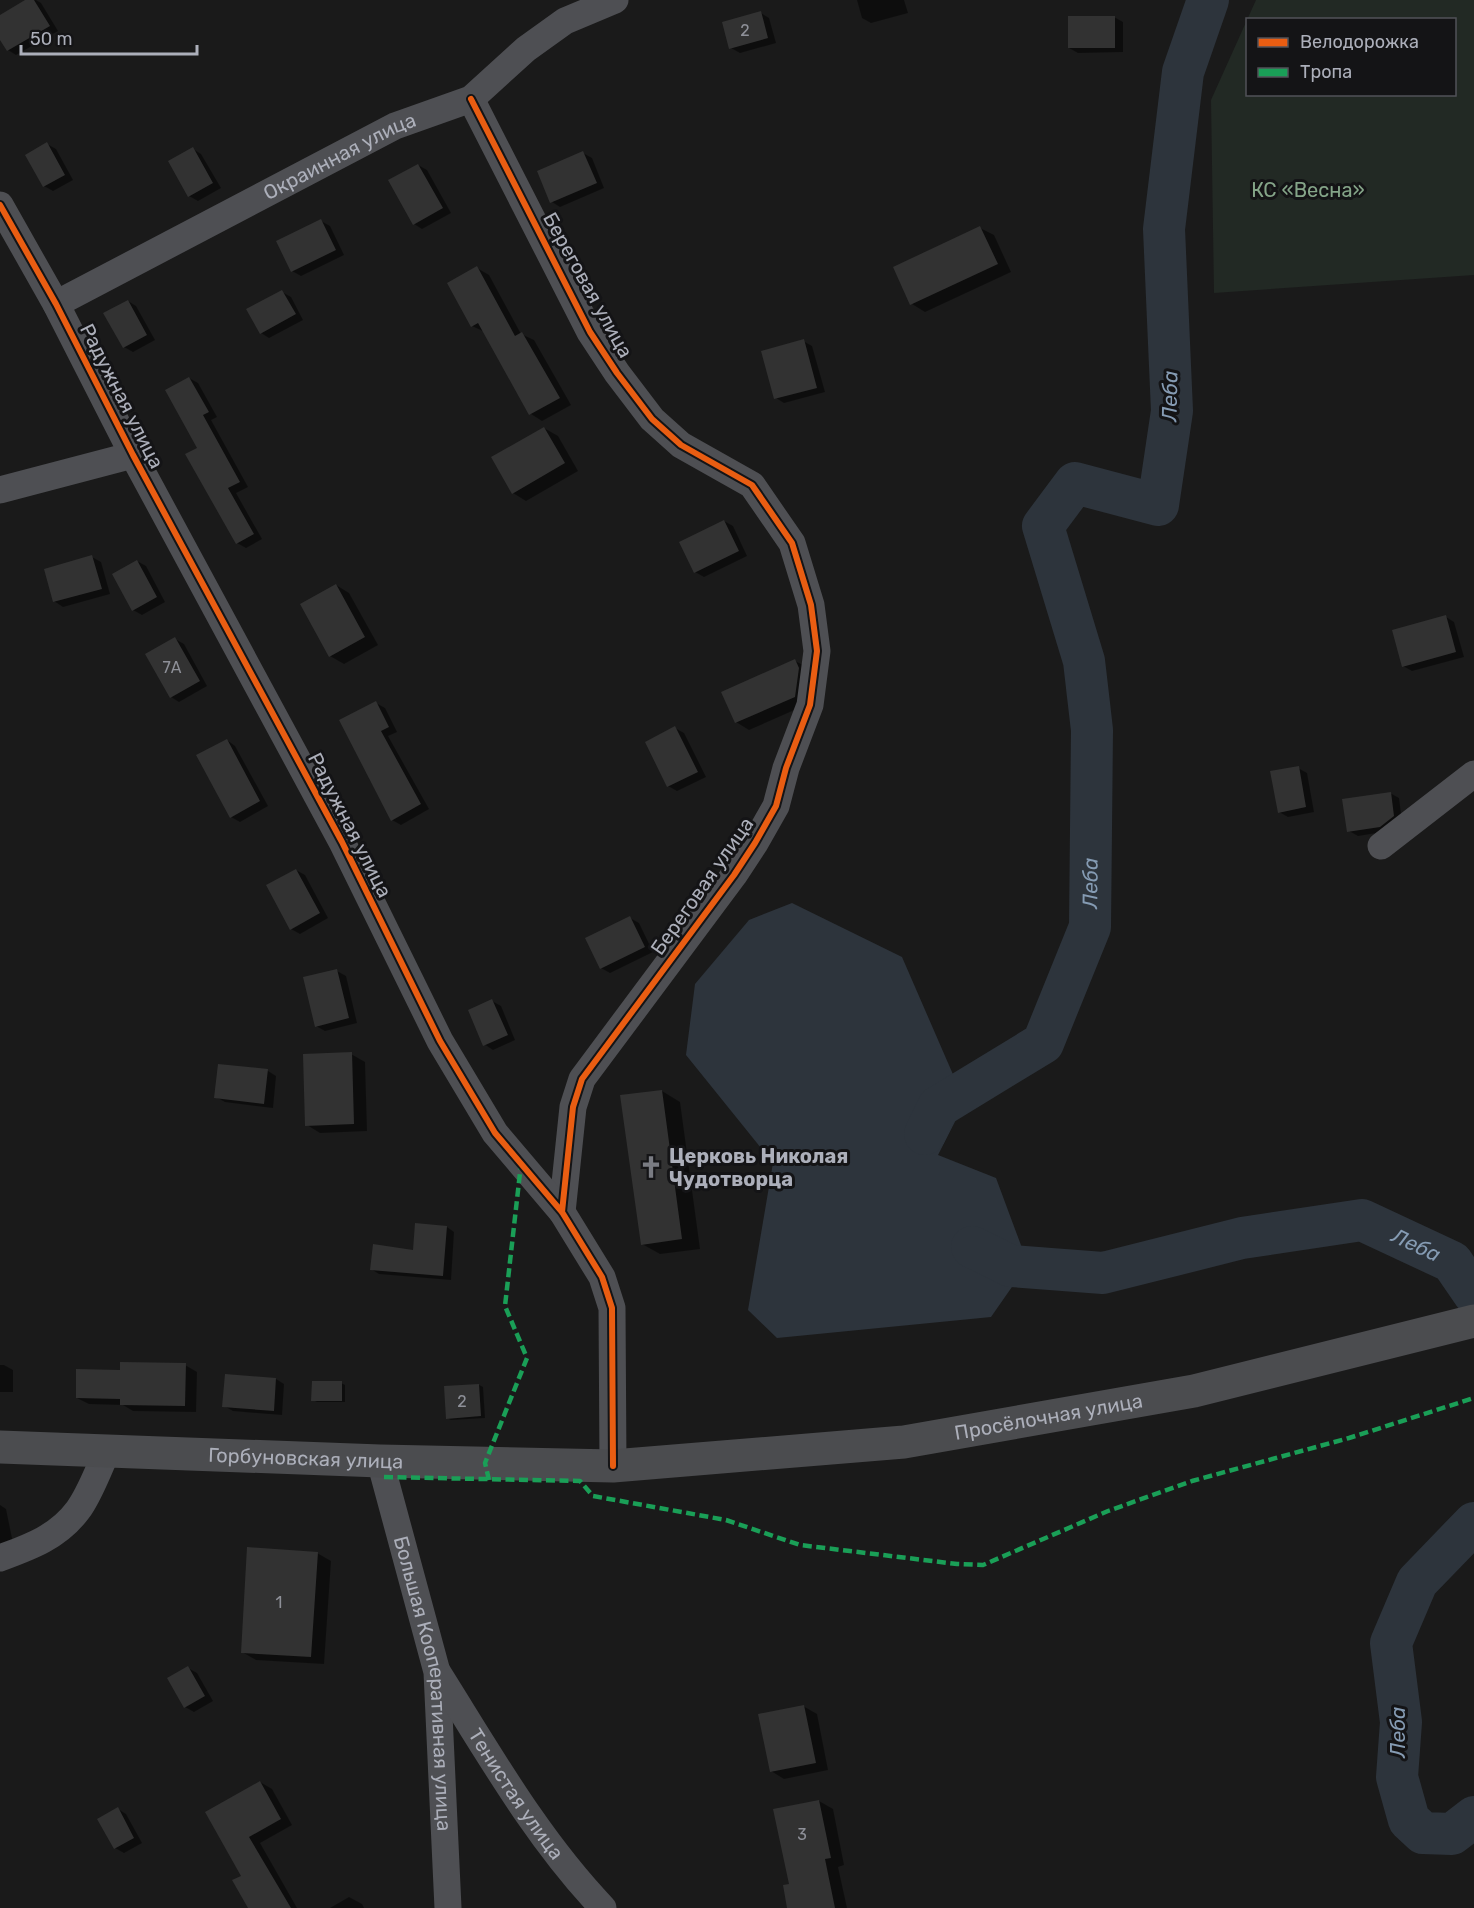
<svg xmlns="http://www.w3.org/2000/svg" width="1474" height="1908" font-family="Rubik,sans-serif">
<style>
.green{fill:#222924;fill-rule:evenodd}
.water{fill:#2d343c}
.shadow{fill:#0007}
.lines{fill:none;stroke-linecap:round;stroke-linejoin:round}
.river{stroke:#2d343c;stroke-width:42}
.building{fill:#323232}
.minor{stroke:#4e4f53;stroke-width:27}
.primary{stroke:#4b4c4f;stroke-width:33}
.quiet{stroke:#1a9f57;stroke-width:4.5;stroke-dasharray:9 4.5;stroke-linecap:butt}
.cycleway-casing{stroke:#141416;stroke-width:10}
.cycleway{stroke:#e95d12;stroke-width:6}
.labels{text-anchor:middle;stroke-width:6;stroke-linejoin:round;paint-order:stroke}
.number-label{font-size:16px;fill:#8e9098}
.street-label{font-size:20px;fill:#acafba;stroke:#141416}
.park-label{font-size:20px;fill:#84a488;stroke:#141416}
.poi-label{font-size:20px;font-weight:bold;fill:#acafba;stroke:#141416;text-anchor:start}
.water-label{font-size:21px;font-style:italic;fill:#859bb3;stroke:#141416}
</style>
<rect width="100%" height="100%" fill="#1a1a1a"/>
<path class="green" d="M 1256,0 L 1474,0 L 1474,275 L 1214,293 L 1211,100 ZM 1248,20 L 1454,20 L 1454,94 L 1248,94 Z"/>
<path class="water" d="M 792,903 L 902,957 L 965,1102 L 938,1155 L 996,1178 L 1028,1264 L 991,1317 L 777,1338 L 748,1310 L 773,1163 L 686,1055 L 695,984 L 749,920 Z"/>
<path class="shadow" d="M 28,0 L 36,0 L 41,3 L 58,31 L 16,55 L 8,50 L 0,37 L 0,17 Z
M 857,0 L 904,0 L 908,13 L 871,23 L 862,18 Z
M 761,13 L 769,18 L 776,43 L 740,53 L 731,48 Z
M 1114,17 L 1123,22 L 1123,52 L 1078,53 L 1069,48 Z
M 47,144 L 56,149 L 73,180 L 53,191 L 44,186 Z
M 193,149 L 201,154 L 221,188 L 198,201 L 189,196 Z
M 583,153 L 592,158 L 604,188 L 560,207 L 552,202 Z
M 418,165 L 427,170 L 451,213 L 422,229 L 414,224 Z
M 321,221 L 330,226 L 344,255 L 301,276 L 292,271 Z
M 980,228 L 994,235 L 1011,272 L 925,312 L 912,304 Z
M 477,268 L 489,275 L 521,334 L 534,340 L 571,405 L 542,421 L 531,414 L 485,332 L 472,326 Z
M 282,292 L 291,297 L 303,320 L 269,338 L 261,333 Z
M 128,301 L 136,306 L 155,340 L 133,352 L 124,347 Z
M 803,341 L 812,346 L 825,392 L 784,403 L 776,398 Z
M 189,378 L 198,383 L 217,417 L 211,420 L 248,487 L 236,493 L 262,539 L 246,548 L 237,543 L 199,448 Z
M 544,428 L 558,436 L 578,471 L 526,501 L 513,493 Z
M 724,521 L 733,526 L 747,556 L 704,577 L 695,572 Z
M 92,557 L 101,562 L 110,594 L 63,607 L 54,601 Z
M 137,561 L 146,566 L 165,602 L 142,615 L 133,610 Z
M 336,585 L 349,593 L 378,645 L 344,664 L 330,656 Z
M 1446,617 L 1454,622 L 1464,657 L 1412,671 L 1403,666 Z
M 175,639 L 184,644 L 207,686 L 179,702 L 171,697 Z
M 795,661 L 809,668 L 808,704 L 749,730 L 736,722 Z
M 376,703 L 385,708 L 397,732 L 388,736 L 429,809 L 401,825 L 392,820 L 369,778 L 370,777 Z
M 675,728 L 684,733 L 706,777 L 677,791 L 668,786 Z
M 227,740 L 235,746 L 268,806 L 240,822 L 231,817 Z
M 1298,768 L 1307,773 L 1314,812 L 1288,817 L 1279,812 Z
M 1390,793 L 1399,798 L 1402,821 L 1389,831 L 1358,836 L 1349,831 Z
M 296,870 L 305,875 L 328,918 L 300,934 L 291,929 Z
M 630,918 L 639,923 L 653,952 L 610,973 L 601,968 Z
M 337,971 L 346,976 L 357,1023 L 325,1031 L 316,1026 Z
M 492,1001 L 501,1006 L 515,1040 L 493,1050 L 484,1044 Z
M 351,1054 L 365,1062 L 367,1131 L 320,1133 L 307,1125 Z
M 268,1071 L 276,1076 L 273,1108 L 225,1102 L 216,1097 Z
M 662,1091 L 680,1102 L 700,1249 L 660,1254 L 642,1244 Z
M 447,1227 L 454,1232 L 451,1280 L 379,1274 L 371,1269 L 414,1251 Z
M 0,1365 L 4,1365 L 13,1370 L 13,1392 L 0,1392 Z
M 185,1365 L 197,1372 L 196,1412 L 133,1411 L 123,1405 L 89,1404 L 77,1398 L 122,1371 Z
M 276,1379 L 284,1384 L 282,1415 L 233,1411 L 224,1406 Z
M 341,1383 L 345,1385 L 345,1402 L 317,1402 L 313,1400 Z
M 479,1385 L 483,1387 L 485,1418 L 451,1420 L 447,1418 Z
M 0,1505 L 6,1509 L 14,1548 L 0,1551 Z
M 317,1553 L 331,1561 L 324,1664 L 256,1660 L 242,1652 Z
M 188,1668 L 197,1673 L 213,1701 L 194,1712 L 185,1707 Z
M 803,1706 L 817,1714 L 828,1770 L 784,1779 L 771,1771 Z
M 260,1782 L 272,1789 L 292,1825 L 260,1843 L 297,1908 L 250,1908 L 243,1876 L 207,1812 Z
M 819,1801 L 833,1809 L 844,1865 L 838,1867 L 847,1908 L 789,1908 L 790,1885 Z
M 118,1809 L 126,1814 L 142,1843 L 124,1853 L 115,1848 Z
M 349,1897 L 362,1904 L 364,1908 L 330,1908 Z"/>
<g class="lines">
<g class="river">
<path id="s1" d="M 925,1134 L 938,1107 L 1043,1043 L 1090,927 L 1092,730 L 1084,661 L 1043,526 L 1075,483 L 1158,505 L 1172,411 L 1164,229 L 1183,72 L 1208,0"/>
<path id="s2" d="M 972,1247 L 1011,1266 L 1103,1273 L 1242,1238 L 1362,1220 L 1452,1262 L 1474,1294"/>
<path d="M 1474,1523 L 1417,1582 L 1391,1643 L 1401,1722 L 1397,1777 L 1409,1820 L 1423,1833 L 1452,1834 L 1474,1817"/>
</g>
</g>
<path class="building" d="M 25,0 L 34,0 L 50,26 L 7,51 L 0,40 L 0,15 Z
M 761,11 L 768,38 L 729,49 L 722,22 Z
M 1068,16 L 1115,16 L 1115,48 L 1068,48 Z
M 47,142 L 65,175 L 43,187 L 25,155 Z
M 193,147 L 213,183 L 188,197 L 168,161 Z
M 583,151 L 597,183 L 550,203 L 537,171 Z
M 418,164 L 443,208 L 413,225 L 388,180 Z
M 321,219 L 336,250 L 291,272 L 276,241 Z
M 980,226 L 998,264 L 910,305 L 893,267 Z
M 477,266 L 515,336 L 522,332 L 560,398 L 529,415 L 478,323 L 471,327 L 447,283 Z
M 282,290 L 296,314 L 260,334 L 246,309 Z
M 128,300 L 147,335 L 123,348 L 103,313 Z
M 804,339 L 817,388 L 774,399 L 761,351 Z
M 189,377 L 209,412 L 203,415 L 240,482 L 228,488 L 254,534 L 236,544 L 185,454 L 197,448 L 165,390 Z
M 544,427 L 565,463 L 512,494 L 491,457 Z
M 724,520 L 739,551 L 694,573 L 679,542 Z
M 92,555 L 102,589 L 53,602 L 44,569 Z
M 137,560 L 157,597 L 132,611 L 112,574 Z
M 336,584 L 365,637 L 329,657 L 300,604 Z
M 1446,615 L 1456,652 L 1402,667 L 1392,630 Z
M 175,637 L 200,681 L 170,698 L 145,654 Z
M 795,659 L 799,668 L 795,697 L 735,723 L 721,692 Z
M 376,701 L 389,727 L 381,731 L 421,804 L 391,821 L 339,720 Z
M 675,726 L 698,772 L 667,787 L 645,742 Z
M 227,739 L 260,801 L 230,818 L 196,755 Z
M 1299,766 L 1306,807 L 1278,813 L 1270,771 Z
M 1391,792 L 1394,816 L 1380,827 L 1347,832 L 1342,799 Z
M 296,869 L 320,913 L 290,930 L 266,885 Z
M 630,916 L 645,947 L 600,969 L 585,938 Z
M 337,969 L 349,1018 L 315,1027 L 303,977 Z
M 492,999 L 508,1035 L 483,1046 L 468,1010 Z
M 352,1052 L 354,1124 L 305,1126 L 303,1054 Z
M 218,1064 L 268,1069 L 264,1104 L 214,1098 Z
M 662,1090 L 682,1239 L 641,1245 L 620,1095 Z
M 415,1223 L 447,1226 L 443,1276 L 370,1270 L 373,1244 L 413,1250 Z
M 120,1362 L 186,1363 L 185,1406 L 120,1405 L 120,1399 L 76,1398 L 76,1369 L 120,1370 Z
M 225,1374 L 276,1378 L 274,1411 L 222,1407 Z
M 312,1381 L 342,1381 L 342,1401 L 311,1401 Z
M 479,1384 L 481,1416 L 446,1419 L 444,1386 Z
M 247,1547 L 318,1552 L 311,1657 L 241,1653 Z
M 188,1666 L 205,1696 L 184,1708 L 167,1678 Z
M 804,1705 L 816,1763 L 770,1772 L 758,1714 Z
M 260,1781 L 281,1819 L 249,1837 L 291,1908 L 248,1908 L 232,1880 L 241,1876 L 205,1812 Z
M 819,1800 L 831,1858 L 825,1859 L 835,1908 L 787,1908 L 783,1885 L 789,1884 L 773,1809 Z
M 118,1807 L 134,1838 L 114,1849 L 97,1819 Z"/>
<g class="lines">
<g class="minor">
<path d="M 471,99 L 590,332 L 617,373 L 652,419 L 681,445 L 752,485 L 792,543 L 811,605 L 817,651 L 810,705 L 786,768 L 776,806 L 755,843 L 734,875 L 582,1079 L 573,1107 L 562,1212"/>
<path d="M 0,205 L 56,304 L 133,455 L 342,842 L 440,1041 L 495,1133 L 562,1212 L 602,1277 L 612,1308 L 613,1466"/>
<path id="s3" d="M 56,304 L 395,126 L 471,99 L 526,49 L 565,21 L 615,0"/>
<path d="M 0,490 L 133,455"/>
<path d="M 1381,846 L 1474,774"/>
<path id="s4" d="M 380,1461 L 437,1672 L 448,1908"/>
<path d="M 0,1558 C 30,1547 58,1537 78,1510 C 90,1494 98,1470 107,1452"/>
<path id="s5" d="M 438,1673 C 489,1754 537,1839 603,1908"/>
</g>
<path class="primary" id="s6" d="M 0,1447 L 380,1461 L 613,1466 L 904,1442 L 1194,1391 L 1474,1321"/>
<path class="quiet" d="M 384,1477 L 580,1481 L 593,1496 L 726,1520 L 800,1545 L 957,1564 L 983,1565 L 1108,1511 L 1192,1481 L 1349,1438 L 1474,1398
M 489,1480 L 485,1463 L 527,1358 L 505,1306 L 521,1164"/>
<g class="cycleway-casing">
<path id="cycleway" d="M 471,99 L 590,332 L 617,373 L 652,419 L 681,445 L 752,485 L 792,543 L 811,605 L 817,651 L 810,705 L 786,768 L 776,806 L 755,843 L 734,875 L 582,1079 L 573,1107 L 562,1212
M 0,205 L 56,304 L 133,455 L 342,842 L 440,1041 L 495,1133 L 562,1212 L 602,1277 L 612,1308 L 613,1466"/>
</g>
<use href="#cycleway" class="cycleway"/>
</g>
<defs>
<g id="church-bare" transform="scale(1.8)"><path d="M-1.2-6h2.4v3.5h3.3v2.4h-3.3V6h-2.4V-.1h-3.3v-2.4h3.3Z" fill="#797b82" stroke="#141416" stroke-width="2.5" paint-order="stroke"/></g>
</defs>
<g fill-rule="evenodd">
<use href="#church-bare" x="651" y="1167"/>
</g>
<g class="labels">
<g class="number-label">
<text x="745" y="36">2</text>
<text x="172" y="673">7А</text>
<text x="462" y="1407">2</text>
<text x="279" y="1608">1</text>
<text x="802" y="1840">3</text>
</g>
<g class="street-label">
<text dy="7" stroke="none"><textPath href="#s3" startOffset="320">Окраинная улица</textPath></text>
<text transform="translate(588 285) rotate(61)" y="7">Береговая улица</text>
<text transform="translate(122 396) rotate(63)" y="7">Радужная улица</text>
<text transform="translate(350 825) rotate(63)" y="7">Радужная улица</text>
<text transform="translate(702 886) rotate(-55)" y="7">Береговая улица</text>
<text dy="7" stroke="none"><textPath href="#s6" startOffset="1052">Просёлочная улица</textPath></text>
<text dy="7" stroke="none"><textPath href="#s6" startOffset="306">Горбуновская улица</textPath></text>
<text dy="7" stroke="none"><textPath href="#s4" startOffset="228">Большая Кооперативная улица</textPath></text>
<text dy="7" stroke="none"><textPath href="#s5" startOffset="144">Тенистая улица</textPath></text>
</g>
<g class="park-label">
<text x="1308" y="197">КС «Весна»</text>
</g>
<g class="poi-label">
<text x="669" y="1163">Церковь Николая<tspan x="669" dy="23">Чудотворца</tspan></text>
</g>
<g class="water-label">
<text transform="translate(1170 396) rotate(-89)" y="7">Леба</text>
<text dy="7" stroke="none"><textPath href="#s1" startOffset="322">Леба</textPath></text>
<text dy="7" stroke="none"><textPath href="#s2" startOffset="460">Леба</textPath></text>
<text transform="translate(1398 1732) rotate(-90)" y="7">Леба</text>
</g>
</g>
<rect x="1246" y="18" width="210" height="78" fill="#141416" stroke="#515258" stroke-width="1.5"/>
<rect x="1258" y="38" width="30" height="9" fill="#e95d12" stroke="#515258" stroke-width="1.5"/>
<text x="1300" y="48" font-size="18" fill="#acafba">Велодорожка</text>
<rect x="1258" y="68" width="30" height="9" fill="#1a9f57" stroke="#515258" stroke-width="1.5"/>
<text x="1300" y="78" font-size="18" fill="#acafba">Тропа</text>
<path d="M21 45v9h176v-9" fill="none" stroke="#acafba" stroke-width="3"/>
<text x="30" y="45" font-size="18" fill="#acafba" stroke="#141416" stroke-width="4.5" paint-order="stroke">50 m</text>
</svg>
